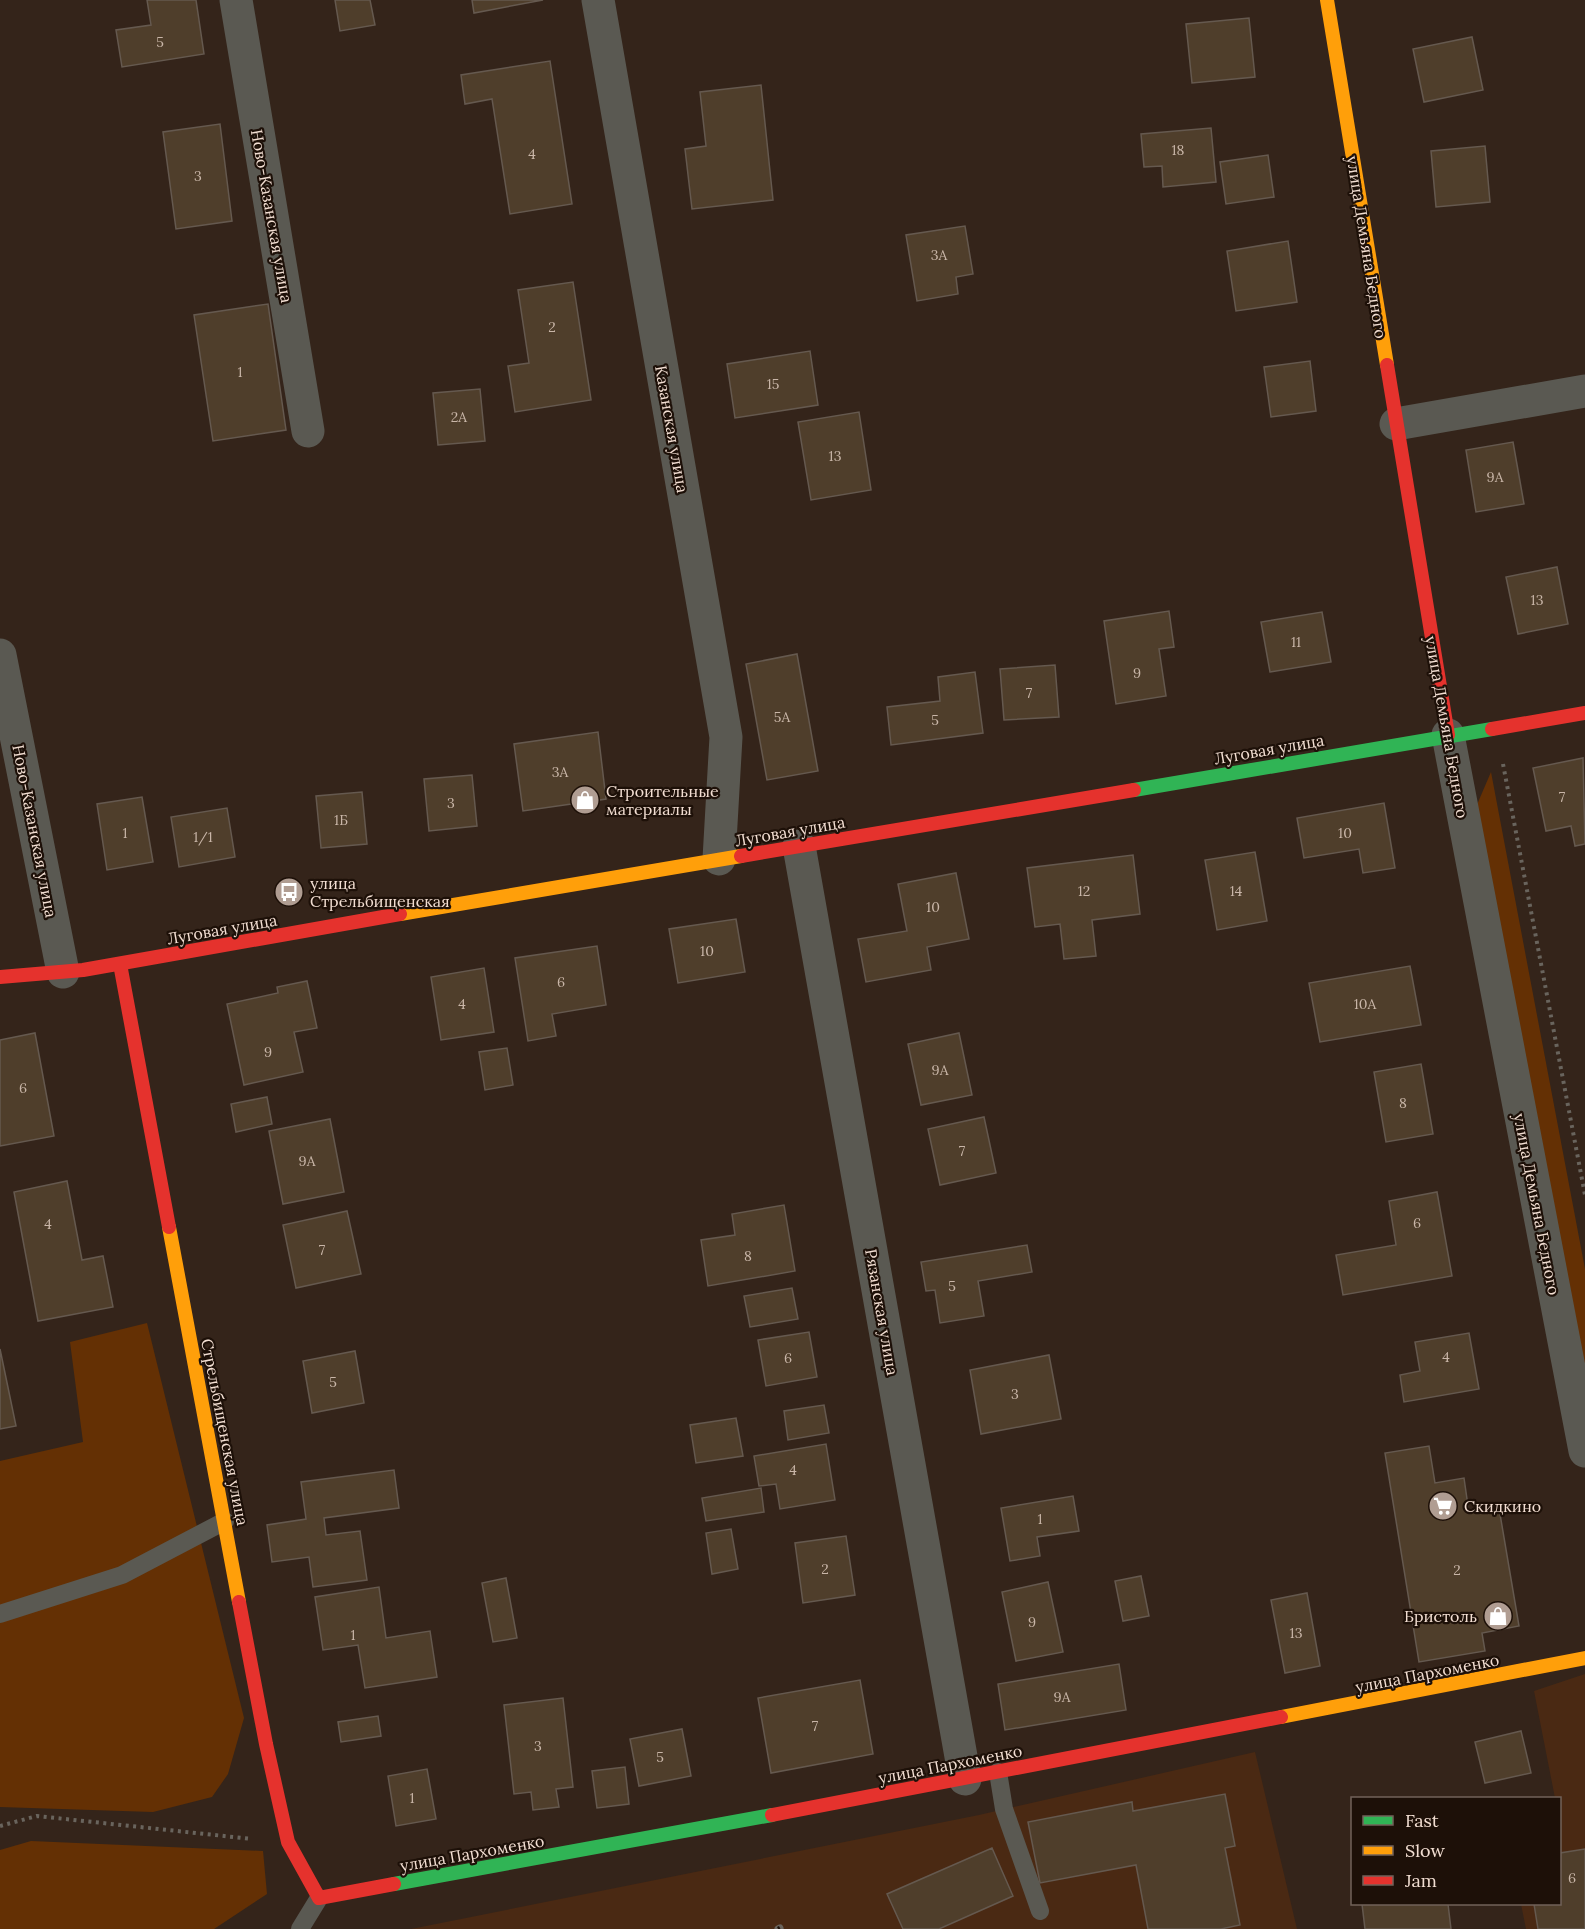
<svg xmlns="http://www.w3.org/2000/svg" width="1585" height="1929" font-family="Lora,serif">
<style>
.built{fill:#4a2913}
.green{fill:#643004}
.building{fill:#4f3e2b;stroke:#65594f;stroke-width:1.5}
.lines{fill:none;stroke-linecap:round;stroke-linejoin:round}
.path{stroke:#69645d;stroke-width:4;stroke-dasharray:3 4.5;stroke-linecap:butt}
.lane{stroke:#5a5952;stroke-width:18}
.street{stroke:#5a5952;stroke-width:33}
.fast{stroke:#30b455;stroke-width:14}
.slow{stroke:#ff9f0a;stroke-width:14}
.jam{stroke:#e5322d;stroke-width:14}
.rail-casing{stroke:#6b645c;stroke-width:7}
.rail{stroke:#1d1008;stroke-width:4.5;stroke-dasharray:14;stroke-linecap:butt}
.labels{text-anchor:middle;stroke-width:4.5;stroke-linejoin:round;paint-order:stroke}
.number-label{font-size:14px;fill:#c9b6a8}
.street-label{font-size:16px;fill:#f2ded2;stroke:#1d1008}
.poi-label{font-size:16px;fill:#f2ded2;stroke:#1d1008;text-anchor:start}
</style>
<rect width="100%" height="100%" fill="#34241a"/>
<path class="built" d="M 1585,1674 L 1585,1929 L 1526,1929 L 1521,1904 L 1560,1904 L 1560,1798 L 1555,1798 L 1534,1691 Z
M 1255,1752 L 1297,1929 L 411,1929 L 979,1815 Z"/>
<path class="green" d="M 1491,772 L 1585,1269 L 1585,1376 L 1476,807 Z
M 147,1323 L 244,1718 L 228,1774 L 212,1797 L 153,1812 L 0,1807 L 0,1461 L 83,1442 L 70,1342 Z
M 31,1841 L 263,1851 L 267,1894 L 214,1929 L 0,1929 L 0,1850 Z"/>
<path class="building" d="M 147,0 L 196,0 L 204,54 L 122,67 L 116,30 L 151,25 Z
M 335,0 L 370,0 L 375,25 L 340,31 Z
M 472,0 L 543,0 L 474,13 Z
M 1249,18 L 1255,77 L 1192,83 L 1186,24 Z
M 1472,37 L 1483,90 L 1424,102 L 1413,49 Z
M 550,61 L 572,204 L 510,214 L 492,99 L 465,104 L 461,75 Z
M 761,85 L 773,200 L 692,209 L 685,149 L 706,146 L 700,92 Z
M 220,124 L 232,221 L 176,229 L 163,132 Z
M 1211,128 L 1216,182 L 1163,187 L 1162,166 L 1144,167 L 1141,134 Z
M 1485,146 L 1490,202 L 1436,207 L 1431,151 Z
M 1268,155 L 1274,197 L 1226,204 L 1220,162 Z
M 965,226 L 973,274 L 956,277 L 958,294 L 917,301 L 906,235 Z
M 1288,241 L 1297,302 L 1236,311 L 1227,251 Z
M 573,282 L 591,400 L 515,412 L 508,366 L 529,363 L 518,290 Z
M 268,304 L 286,430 L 213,441 L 194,315 Z
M 810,351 L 818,405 L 735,418 L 727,364 Z
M 1310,361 L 1316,411 L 1271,417 L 1264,367 Z
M 480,389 L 485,441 L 438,445 L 433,393 Z
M 859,412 L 871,490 L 811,500 L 798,422 Z
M 1513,442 L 1524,504 L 1476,512 L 1466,450 Z
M 1557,567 L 1568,624 L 1518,634 L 1506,577 Z
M 1169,611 L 1174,647 L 1159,649 L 1166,696 L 1116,704 L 1104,621 Z
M 1322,612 L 1331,662 L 1270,672 L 1261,622 Z
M 797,654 L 818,771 L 767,780 L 746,664 Z
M 1055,665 L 1059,717 L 1004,720 L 1000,669 Z
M 975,672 L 983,733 L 891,745 L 887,707 L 940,701 L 938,677 Z
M 598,732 L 606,799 L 523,811 L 514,744 Z
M 1583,758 L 1585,844 L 1575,846 L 1571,826 L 1546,831 L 1533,768 Z
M 472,775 L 477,826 L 429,831 L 424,779 Z
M 362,792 L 367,844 L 321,848 L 316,796 Z
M 142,797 L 153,862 L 107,870 L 97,804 Z
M 1384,803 L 1395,868 L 1363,873 L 1359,849 L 1304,858 L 1297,818 Z
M 227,808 L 235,857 L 179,867 L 171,817 Z
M 1255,852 L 1267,921 L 1217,930 L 1205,860 Z
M 1133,855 L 1140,914 L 1092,920 L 1096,956 L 1064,959 L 1060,924 L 1035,927 L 1027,868 Z
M 956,873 L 969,939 L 927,947 L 931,970 L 866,982 L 858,939 L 907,931 L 898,884 Z
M 736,919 L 745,972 L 678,983 L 669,929 Z
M 597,946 L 606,1005 L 552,1014 L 556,1036 L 528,1041 L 515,958 Z
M 1410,966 L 1421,1025 L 1320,1042 L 1309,983 Z
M 484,968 L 494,1032 L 441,1040 L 431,977 Z
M 307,981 L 317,1028 L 294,1032 L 303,1072 L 244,1085 L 227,1004 L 278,993 L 277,987 Z
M 35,1033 L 54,1136 L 0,1146 L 0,1040 Z
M 959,1033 L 972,1095 L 921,1105 L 908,1044 Z
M 507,1048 L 513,1085 L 485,1090 L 479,1052 Z
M 1421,1064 L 1433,1134 L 1386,1142 L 1374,1072 Z
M 267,1097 L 272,1124 L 236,1132 L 231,1104 Z
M 984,1117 L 996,1173 L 940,1185 L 928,1129 Z
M 330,1119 L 344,1192 L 283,1204 L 269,1131 Z
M 67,1181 L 82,1260 L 103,1256 L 113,1307 L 38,1321 L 14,1192 Z
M 1437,1192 L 1452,1276 L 1343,1295 L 1336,1255 L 1396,1245 L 1389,1201 Z
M 784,1205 L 795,1271 L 708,1286 L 701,1240 L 735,1235 L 732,1214 Z
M 347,1211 L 361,1274 L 296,1288 L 283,1225 Z
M 1027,1245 L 1032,1272 L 978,1281 L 984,1316 L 940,1323 L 935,1290 L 926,1291 L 921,1262 Z
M 792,1288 L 798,1319 L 750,1327 L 744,1296 Z
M 809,1332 L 817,1377 L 766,1386 L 758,1340 Z
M 1469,1333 L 1479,1389 L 1404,1402 L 1400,1375 L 1420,1371 L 1415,1342 Z
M 0,1349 L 16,1426 L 0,1429 Z
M 355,1351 L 364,1403 L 312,1413 L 303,1361 Z
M 1049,1355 L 1061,1419 L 981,1434 L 970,1370 Z
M 824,1405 L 829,1433 L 788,1440 L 784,1411 Z
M 736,1418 L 743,1456 L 696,1463 L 690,1425 Z
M 826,1444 L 835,1500 L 780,1509 L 776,1484 L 759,1486 L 754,1456 Z
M 1429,1446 L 1435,1483 L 1464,1478 L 1469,1513 L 1499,1508 L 1519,1626 L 1482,1633 L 1485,1651 L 1419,1662 L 1385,1453 Z
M 394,1470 L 399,1508 L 324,1518 L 326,1535 L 360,1531 L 367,1580 L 313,1587 L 309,1557 L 272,1562 L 267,1525 L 306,1519 L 301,1482 Z
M 761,1488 L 764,1512 L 706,1521 L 702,1498 Z
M 1073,1496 L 1079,1531 L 1037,1537 L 1040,1556 L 1010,1561 L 1001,1508 Z
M 731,1529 L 738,1569 L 712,1574 L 706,1533 Z
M 846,1536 L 855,1595 L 803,1603 L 795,1543 Z
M 1141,1576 L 1149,1616 L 1123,1621 L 1115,1581 Z
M 506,1578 L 517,1638 L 493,1642 L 482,1583 Z
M 1048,1582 L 1063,1652 L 1016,1661 L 1002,1592 Z
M 379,1587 L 386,1638 L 430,1631 L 437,1677 L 365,1688 L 358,1645 L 323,1650 L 315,1597 Z
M 1307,1593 L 1320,1666 L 1285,1673 L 1271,1600 Z
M 1119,1664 L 1126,1710 L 1005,1730 L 998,1684 Z
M 860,1680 L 873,1754 L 771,1773 L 758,1698 Z
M 563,1698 L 573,1787 L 556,1789 L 559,1807 L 533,1810 L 531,1792 L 514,1794 L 504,1705 Z
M 378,1716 L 381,1736 L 341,1742 L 338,1722 Z
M 682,1729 L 691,1776 L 639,1786 L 630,1739 Z
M 1521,1731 L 1531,1773 L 1485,1783 L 1475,1742 Z
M 625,1767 L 629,1804 L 597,1808 L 592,1771 Z
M 427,1769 L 436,1819 L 396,1826 L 388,1776 Z
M 1225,1794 L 1235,1846 L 1225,1848 L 1240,1925 L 1221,1929 L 1148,1929 L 1136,1865 L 1040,1883 L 1028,1822 L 1132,1802 L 1133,1811 Z
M 992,1848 L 1013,1896 L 939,1929 L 903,1929 L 887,1894 Z
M 1585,1849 L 1585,1929 L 1538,1929 L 1534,1904 L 1560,1904 L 1560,1853 Z
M 1362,1904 L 1448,1904 L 1451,1929 L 1365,1929 Z"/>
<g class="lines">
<path class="path" d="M 1503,764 L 1585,1195
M 0,1826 L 37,1816 L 252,1839"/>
<path class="lane" d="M 0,1614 L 122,1575 L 225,1521
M 998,1772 L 1004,1809 L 1040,1911
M 300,1929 L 319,1898"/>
<path class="street" d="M 236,0 L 308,431
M 598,0 L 726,737 L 719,859
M 1396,424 L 1585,391
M 0,655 L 63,972
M 1448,735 L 1585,1451
M 799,846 L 965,1779"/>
<path class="fast" d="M 1134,790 L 1492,729
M 394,1884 L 772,1815"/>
<path class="slow" d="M 1327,0 L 1387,365
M 400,914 L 741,856
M 169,1227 L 239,1602
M 1281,1717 L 1585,1658"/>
<path class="jam" d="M 1387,365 L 1448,735
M 1492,729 L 1585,713
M 741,856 L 1134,790
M 120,964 L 169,1227
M 0,977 L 83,970 L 400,914
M 239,1602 L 266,1744 L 288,1842 L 319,1898 L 394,1884
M 772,1815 L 1281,1717"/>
<g class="rail-casing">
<path id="rail" d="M 778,1929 L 780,1928"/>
</g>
<use href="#rail" class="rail"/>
</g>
<defs>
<g id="shop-disc" transform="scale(1.5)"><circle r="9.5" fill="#b09d92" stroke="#1d1008"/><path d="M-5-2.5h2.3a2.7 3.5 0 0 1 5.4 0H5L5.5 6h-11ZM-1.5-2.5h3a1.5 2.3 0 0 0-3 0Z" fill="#fff"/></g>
<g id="bus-disc" transform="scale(1.5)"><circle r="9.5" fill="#b09d92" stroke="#1d1008"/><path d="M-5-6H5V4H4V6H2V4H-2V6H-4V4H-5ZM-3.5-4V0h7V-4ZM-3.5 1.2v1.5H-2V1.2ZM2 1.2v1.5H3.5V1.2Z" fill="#fff"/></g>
<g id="supermarket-disc" transform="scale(1.5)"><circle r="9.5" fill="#b09d92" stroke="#1d1008"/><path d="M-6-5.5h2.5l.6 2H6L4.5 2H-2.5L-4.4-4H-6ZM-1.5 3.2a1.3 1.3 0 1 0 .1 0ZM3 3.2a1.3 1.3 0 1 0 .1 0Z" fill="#fff"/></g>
</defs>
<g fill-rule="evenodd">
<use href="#shop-disc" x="585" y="800"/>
<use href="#bus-disc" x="289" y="892"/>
<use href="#supermarket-disc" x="1443" y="1506"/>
<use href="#shop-disc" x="1498" y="1616"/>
</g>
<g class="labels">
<g class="number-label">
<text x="160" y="47">5</text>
<text x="1178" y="155">18</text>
<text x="532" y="159">4</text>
<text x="198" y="181">3</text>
<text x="939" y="260">3А</text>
<text x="552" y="332">2</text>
<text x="240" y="377">1</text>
<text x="773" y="389">15</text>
<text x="459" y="422">2А</text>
<text x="835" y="461">13</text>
<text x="1495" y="482">9А</text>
<text x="1537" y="605">13</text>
<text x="1296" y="647">11</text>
<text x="1137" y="678">9</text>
<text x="1029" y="698">7</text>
<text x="782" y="722">5А</text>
<text x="935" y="725">5</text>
<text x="560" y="777">3А</text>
<text x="1562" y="802">7</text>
<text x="451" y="808">3</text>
<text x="341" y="825">1Б</text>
<text x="125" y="838">1</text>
<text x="1345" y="838">10</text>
<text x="203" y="842">1/1</text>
<text x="1084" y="896">12</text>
<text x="1236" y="896">14</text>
<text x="933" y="912">10</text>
<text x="707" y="956">10</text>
<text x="561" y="987">6</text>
<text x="462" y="1009">4</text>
<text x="1365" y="1009">10А</text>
<text x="268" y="1057">9</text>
<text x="940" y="1075">9А</text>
<text x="23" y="1093">6</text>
<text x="1403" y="1108">8</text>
<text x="962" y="1156">7</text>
<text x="307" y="1166">9А</text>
<text x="1417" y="1228">6</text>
<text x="48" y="1229">4</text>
<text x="322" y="1255">7</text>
<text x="748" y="1261">8</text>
<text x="952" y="1291">5</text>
<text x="1446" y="1362">4</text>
<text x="788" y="1363">6</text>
<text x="333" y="1387">5</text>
<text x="1015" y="1399">3</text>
<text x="793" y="1475">4</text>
<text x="1040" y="1524">1</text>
<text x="825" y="1574">2</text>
<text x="1457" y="1575">2</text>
<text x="1032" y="1627">9</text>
<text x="1296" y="1638">13</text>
<text x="353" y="1640">1</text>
<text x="1062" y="1702">9А</text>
<text x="815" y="1731">7</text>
<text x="538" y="1751">3</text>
<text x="660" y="1762">5</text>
<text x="412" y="1803">1</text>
<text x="1572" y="1883">6</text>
</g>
<g class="street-label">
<text transform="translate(272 216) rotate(80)" y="6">Ново-Казанская улица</text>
<text transform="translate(1367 247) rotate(81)" y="6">улица Демьяна Бедного</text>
<text transform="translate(672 429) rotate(80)" y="6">Казанская улица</text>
<text transform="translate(1447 727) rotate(80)" y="6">улица Демьяна Бедного</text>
<text transform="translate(1269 749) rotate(-10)" y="6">Луговая улица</text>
<text transform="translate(35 831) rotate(79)" y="6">Ново-Казанская улица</text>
<text transform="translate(790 831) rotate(-10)" y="6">Луговая улица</text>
<text transform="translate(222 929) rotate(-10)" y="6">Луговая улица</text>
<text transform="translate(1537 1204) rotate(79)" y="6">улица Демьяна Бедного</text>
<text transform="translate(882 1312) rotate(80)" y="6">Рязанская улица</text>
<text transform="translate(225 1432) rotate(79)" y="6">Стрельбищенская улица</text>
<text transform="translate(1427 1673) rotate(-11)" y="6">улица Пархоменко</text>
<text transform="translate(950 1764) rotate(-11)" y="6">улица Пархоменко</text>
<text transform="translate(472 1853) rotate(-10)" y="6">улица Пархоменко</text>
</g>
<g class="poi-label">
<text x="606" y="797">Строительные<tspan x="606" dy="18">материалы</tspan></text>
<text x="310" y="889">улица<tspan x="310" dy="18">Стрельбищенская</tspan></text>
<text x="1464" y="1512">Скидкино</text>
<text x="1477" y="1622" text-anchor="end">Бристоль</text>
</g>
</g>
<rect x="1351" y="1797" width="210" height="108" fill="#1d1008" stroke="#726259" stroke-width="1.5"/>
<rect x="1363" y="1816" width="30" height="9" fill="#30b455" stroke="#726259" stroke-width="1.5"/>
<text x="1405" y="1827" font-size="18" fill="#f2ded2">Fast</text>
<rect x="1363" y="1846" width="30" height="9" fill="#ff9f0a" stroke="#726259" stroke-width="1.5"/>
<text x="1405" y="1857" font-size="18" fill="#f2ded2">Slow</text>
<rect x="1363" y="1876" width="30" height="9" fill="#e5322d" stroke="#726259" stroke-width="1.5"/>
<text x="1405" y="1887" font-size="18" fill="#f2ded2">Jam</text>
</svg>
